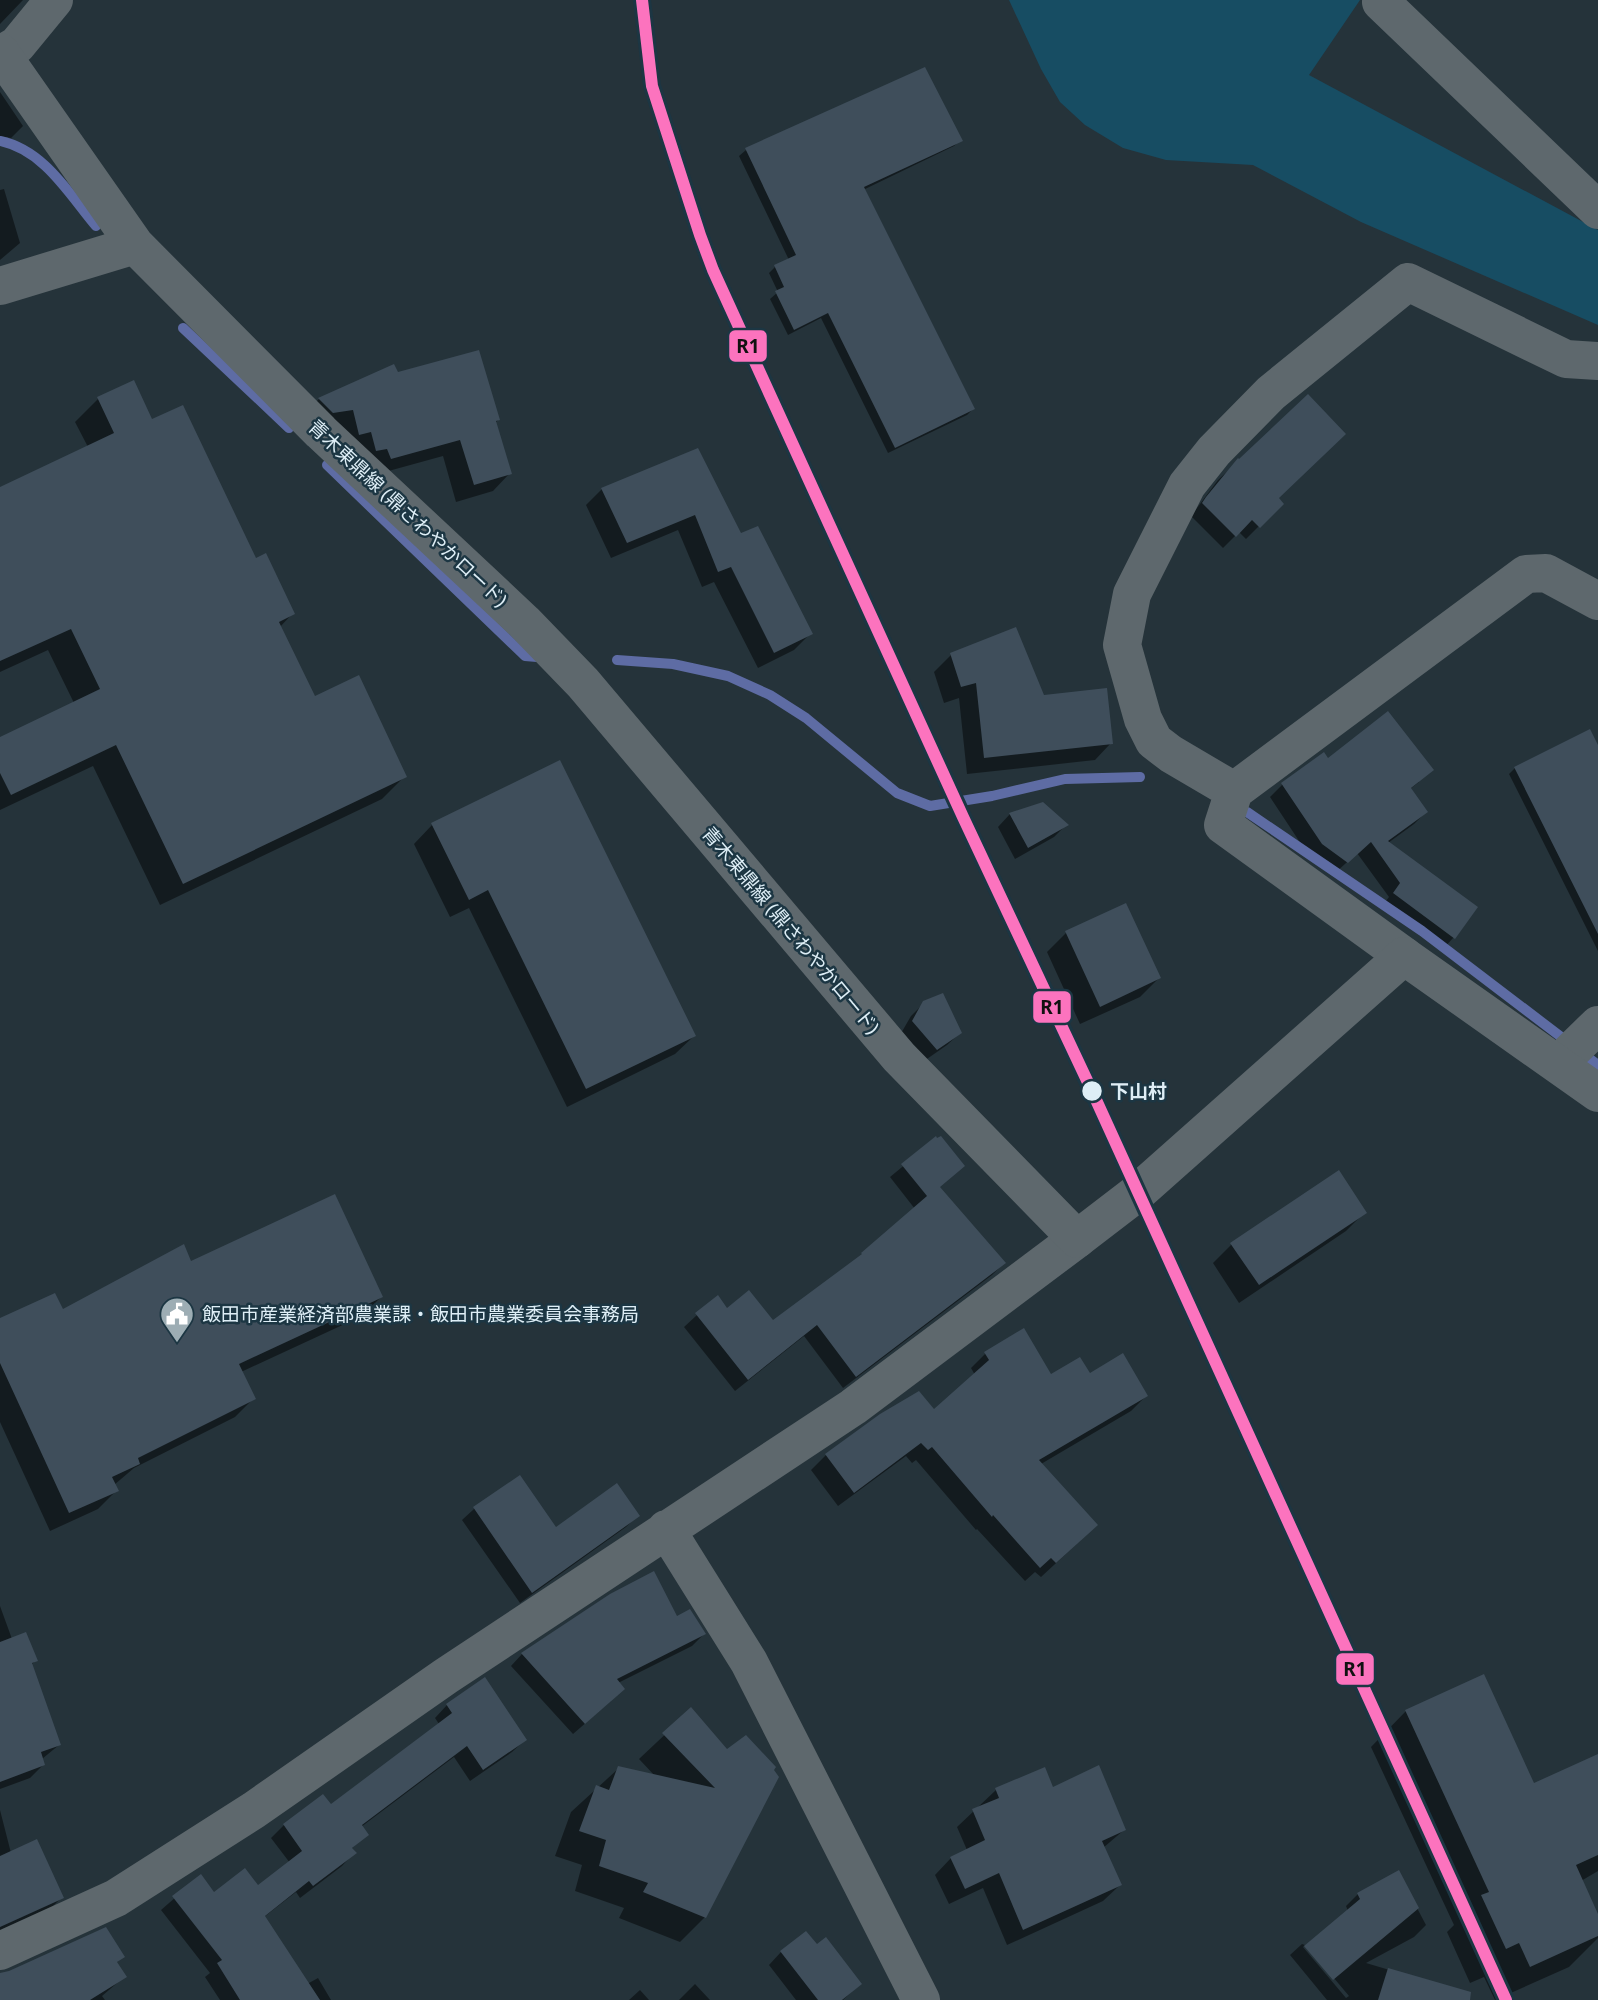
<svg xmlns="http://www.w3.org/2000/svg" width="1598" height="2000" font-family="'Noto Sans','Noto Sans JP',sans-serif">
<style>
.green{fill:#174d63}
.shadow{fill:#0007}
.lines{fill:none;stroke-linecap:round;stroke-linejoin:round}
.stream{stroke:#5e6ca4;stroke-width:10}
.building{fill:#3f4e5b}
.street{stroke:#5e686d;stroke-width:38}
.secondary{stroke:#5e686d;stroke-width:38}
.rail-1-casing{stroke:#1c3643;stroke-width:18}
.rail-1{stroke:#fc73be;stroke-width:12}
.stop-dot{fill:#deeef6;stroke:#1c3643;stroke-width:2.5}
.labels{text-anchor:middle;stroke-width:5;stroke-linejoin:round;paint-order:stroke}
.street-label{font-size:19px;fill:#deeef6;stroke:#1c3643}
.stop-label{font-size:19px;font-weight:bold;fill:#deeef6;stroke:#1c3643;text-anchor:start}
.poi-label{font-size:19px;fill:#deeef6;stroke:#1c3643;text-anchor:start}
.line-badge{stroke:#1c3643;stroke-width:2.5}
.pale-badge-label{font-size:19px;text-anchor:middle;font-weight:bold;fill:#111}
</style>
<rect width="100%" height="100%" fill="#25333a"/>
<path class="green" d="M 1009,0 L 1360,0 L 1309,75 L 1598,230 L 1598,325 L 1361,222 L 1253,165 L 1166,160 L 1123,148 L 1085,125 L 1060,102 L 1041,69 Z"/>
<path class="shadow" d="M 0,0 L 23,0 L 0,24 Z
M 925,70 L 960,140 L 954,146 L 863,190 L 973,409 L 967,415 L 888,453 L 821,318 L 788,335 L 770,299 L 778,292 L 769,273 L 775,267 L 789,260 L 739,156 L 746,150 Z
M 0,92 L 23,126 L 11,138 L 0,136 Z
M 4,189 L 20,243 L 0,260 L 0,190 Z
M 393,366 L 397,374 L 498,420 L 495,423 L 510,473 L 493,491 L 456,502 L 443,456 L 374,475 L 301,416 L 319,399 Z
M 98,399 L 152,421 L 293,613 L 280,627 L 314,699 L 405,776 L 382,799 L 160,905 L 93,766 L 0,810 L 0,739 L 74,703 L 48,650 L 0,672 L 0,491 L 88,447 L 75,422 Z
M 698,450 L 740,535 L 810,634 L 794,650 L 758,668 L 714,582 L 702,587 L 678,530 L 611,558 L 586,505 L 602,489 Z
M 1232,467 L 1281,504 L 1246,539 L 1239,532 L 1223,548 L 1191,516 L 1218,480 Z
M 951,655 L 1043,697 L 1111,743 L 1095,760 L 967,774 L 959,698 L 944,703 L 934,672 Z
M 1598,748 L 1598,951 L 1509,774 L 1515,768 Z
M 1328,760 L 1419,782 L 1410,789 L 1426,812 L 1414,824 L 1388,843 L 1454,937 L 1442,950 L 1382,906 L 1389,897 L 1357,853 L 1334,874 L 1309,856 L 1270,797 L 1282,785 Z
M 1010,814 L 1066,825 L 1054,837 L 1015,859 L 998,827 Z
M 432,825 L 694,1036 L 675,1054 L 567,1107 L 469,908 L 450,917 L 414,844 Z
M 1125,905 L 1159,978 L 1140,997 L 1080,1024 L 1047,952 L 1066,933 Z
M 924,1003 L 960,1033 L 947,1045 L 924,1061 L 900,1035 L 911,1016 Z
M 936,1139 L 938,1188 L 1004,1263 L 992,1275 L 843,1388 L 804,1336 L 735,1391 L 684,1327 L 697,1315 L 727,1310 L 773,1322 L 851,1265 L 915,1209 L 890,1177 Z
M 1365,1212 L 1346,1231 L 1239,1303 L 1213,1263 L 1232,1244 Z
M 191,1263 L 381,1297 L 362,1316 L 241,1372 L 254,1398 L 235,1417 L 134,1468 L 114,1485 L 117,1490 L 98,1509 L 50,1531 L 0,1422 L 0,1320 L 62,1311 Z
M 986,1353 L 1050,1376 L 1089,1376 L 1146,1396 L 1131,1411 L 1041,1464 L 1081,1540 L 1041,1577 L 1035,1572 L 1025,1581 L 977,1529 L 976,1530 L 916,1460 L 912,1463 L 906,1456 L 838,1506 L 811,1470 L 826,1455 L 934,1412 L 975,1375 L 971,1368 Z
M 519,1477 L 556,1529 L 638,1515 L 626,1527 L 520,1603 L 462,1520 L 474,1509 Z
M 0,1606 L 12,1639 L 35,1661 L 31,1665 L 59,1745 L 42,1759 L 43,1765 L 30,1778 L 0,1789 Z
M 676,1619 L 704,1634 L 692,1646 L 618,1683 L 611,1701 L 573,1734 L 511,1666 L 522,1654 Z
M 447,1705 L 525,1740 L 512,1752 L 470,1781 L 454,1757 L 361,1827 L 366,1835 L 351,1849 L 354,1853 L 342,1866 L 300,1898 L 296,1892 L 264,1917 L 243,2000 L 220,2000 L 205,1977 L 210,1973 L 161,1910 L 200,1876 L 214,1894 L 258,1887 L 290,1863 L 271,1838 L 284,1825 L 323,1796 L 331,1807 L 439,1724 L 435,1718 Z
M 691,1710 L 727,1752 L 705,1917 L 680,1942 L 619,1918 L 624,1908 L 575,1891 L 582,1865 L 555,1856 L 571,1812 L 619,1768 L 655,1776 L 639,1759 Z
M 1406,1711 L 1533,1785 L 1598,1771 L 1598,1871 L 1581,1881 L 1598,1919 L 1598,1938 L 1569,1967 L 1495,2000 L 1484,1977 L 1470,1983 L 1447,1932 L 1454,1925 L 1371,1747 Z
M 996,1790 L 1052,1790 L 1124,1830 L 1103,1848 L 1120,1885 L 1103,1901 L 1007,1945 L 983,1888 L 949,1904 L 935,1875 L 951,1858 L 967,1850 L 957,1827 Z
M 0,1810 L 11,1853 L 62,1897 L 49,1910 L 0,1933 Z
M 1398,1872 L 1426,1925 L 1414,1937 L 1366,1963 L 1457,1990 L 1454,2000 L 1327,2000 L 1290,1955 L 1302,1944 L 1305,1945 L 1303,1947 L 1346,1998 L 1349,1996 L 1306,1945 L 1348,1911 L 1346,1906 L 1358,1894 Z
M 817,1947 L 860,1984 L 843,2000 L 796,2000 L 769,1965 L 781,1952 Z
M 122,1957 L 116,1963 L 124,1977 L 102,1996 L 105,2000 L 0,2000 L 0,1974 Z
M 318,1978 L 331,2000 L 283,2000 L 289,1994 Z
M 695,1984 L 710,2000 L 679,2000 Z
M 640,1990 L 649,2000 L 629,2000 Z"/>
<g class="lines">
<path class="stream" d="M 0,141 C 44,150 69,194 96,226
M 183,328 L 289,428
M 327,465 L 525,656 L 537,657
M 617,660 L 673,664 L 728,676 L 770,695 L 806,718 L 897,793 L 930,806 L 992,796 L 1065,779 L 1140,777
M 1247,812 L 1422,931 L 1598,1065"/>
</g>
<path class="building" d="M 925,67 L 963,141 L 864,187 L 975,409 L 895,448 L 828,313 L 794,330 L 775,291 L 784,287 L 774,265 L 796,255 L 745,148 Z
M 479,350 L 500,420 L 496,421 L 512,474 L 474,485 L 460,440 L 391,459 L 387,449 L 376,451 L 371,432 L 359,435 L 353,410 L 333,413 L 318,398 L 394,364 L 398,372 Z
M 134,380 L 152,419 L 183,405 L 256,558 L 266,553 L 295,614 L 279,622 L 315,696 L 359,675 L 407,777 L 183,884 L 116,745 L 11,795 L 0,773 L 0,737 L 100,689 L 71,629 L 0,661 L 0,487 L 114,433 L 97,397 Z
M 1308,394 L 1346,434 L 1279,498 L 1284,504 L 1260,528 L 1252,520 L 1236,537 L 1202,503 L 1206,497 L 1238,458 L 1239,459 Z
M 698,448 L 741,533 L 758,526 L 813,634 L 774,653 L 731,567 L 718,572 L 695,515 L 627,543 L 601,488 Z
M 1016,627 L 1044,695 L 1107,688 L 1113,744 L 984,758 L 976,683 L 961,687 L 950,653 Z
M 1388,711 L 1434,770 L 1411,788 L 1428,812 L 1388,841 L 1478,907 L 1455,939 L 1393,893 L 1400,883 L 1371,842 L 1348,863 L 1322,844 L 1281,783 L 1324,752 L 1328,758 Z
M 1590,729 L 1598,745 L 1598,934 L 1514,767 Z
M 560,760 L 696,1036 L 586,1089 L 488,890 L 469,900 L 431,823 Z
M 1043,802 L 1069,825 L 1028,848 L 1009,813 Z
M 1126,903 L 1161,978 L 1100,1007 L 1065,931 Z
M 943,993 L 962,1033 L 937,1050 L 912,1021 L 923,1001 Z
M 936,1136 L 937,1138 L 941,1136 L 965,1166 L 940,1187 L 1006,1263 L 856,1377 L 817,1325 L 748,1380 L 695,1313 L 718,1295 L 727,1308 L 749,1290 L 773,1320 L 862,1254 L 861,1253 L 927,1196 L 901,1164 Z
M 1339,1170 L 1367,1213 L 1259,1285 L 1230,1243 Z
M 335,1194 L 383,1297 L 239,1364 L 256,1399 L 138,1458 L 140,1464 L 112,1477 L 119,1491 L 69,1513 L 0,1363 L 0,1318 L 55,1293 L 63,1309 L 184,1244 L 191,1261 Z
M 1024,1328 L 1051,1374 L 1080,1357 L 1090,1373 L 1123,1353 L 1148,1396 L 1039,1460 L 1098,1525 L 1056,1563 L 1051,1558 L 1040,1568 L 993,1515 L 992,1517 L 932,1447 L 928,1450 L 921,1443 L 854,1493 L 825,1454 L 880,1414 L 919,1391 L 934,1409 L 989,1360 L 984,1352 Z
M 520,1475 L 556,1527 L 617,1483 L 640,1516 L 532,1593 L 473,1507 Z
M 654,1571 L 677,1616 L 690,1609 L 706,1634 L 617,1679 L 625,1689 L 585,1724 L 521,1653 L 610,1594 Z
M 26,1632 L 38,1661 L 32,1663 L 61,1745 L 41,1752 L 45,1765 L 0,1782 L 0,1642 Z
M 1484,1674 L 1534,1783 L 1598,1754 L 1598,1855 L 1576,1865 L 1598,1914 L 1598,1936 L 1530,1967 L 1519,1943 L 1506,1949 L 1481,1895 L 1489,1892 L 1405,1710 Z
M 485,1677 L 527,1740 L 483,1770 L 467,1746 L 362,1825 L 369,1835 L 352,1848 L 357,1853 L 313,1886 L 309,1881 L 265,1916 L 320,2000 L 240,2000 L 217,1963 L 222,1960 L 172,1896 L 201,1874 L 214,1892 L 245,1868 L 258,1885 L 302,1851 L 283,1824 L 323,1794 L 331,1804 L 452,1713 L 446,1704 Z
M 691,1707 L 727,1749 L 746,1735 L 776,1767 L 774,1770 L 779,1777 L 706,1918 L 643,1892 L 648,1883 L 599,1866 L 606,1840 L 579,1831 L 596,1785 L 609,1790 L 618,1766 L 715,1788 L 662,1733 Z
M 1099,1765 L 1126,1830 L 1102,1841 L 1122,1885 L 1023,1930 L 999,1873 L 965,1889 L 950,1857 L 985,1840 L 972,1809 L 999,1798 L 995,1788 L 1045,1767 L 1053,1787 Z
M 37,1839 L 64,1898 L 0,1927 L 0,1856 Z
M 1399,1870 L 1419,1908 L 1333,1980 L 1304,1946 L 1360,1899 L 1357,1893 Z
M 106,1927 L 125,1957 L 117,1962 L 127,1977 L 90,2000 L 0,2000 L 0,1973 L 9,1971 Z
M 806,1931 L 817,1944 L 826,1937 L 862,1984 L 842,2000 L 818,2000 L 780,1951 Z
M 1388,1968 L 1471,1992 L 1470,2000 L 1378,2000 Z"/>
<g class="lines">
<path class="street" d="M 1382,0 L 1381,2 L 1598,210
M 2,54 L 17,45 L 54,0
M 1234,791 L 1171,754 L 1154,741 L 1143,719 L 1122,645 L 1132,594 L 1187,485 L 1214,451 L 1271,393 L 1408,282 L 1566,359 L 1598,361
M 1404,956 L 1223,825 L 1234,791 L 1526,574 L 1546,573 L 1598,601
M 1558,1064 L 1598,1025
M 666,1529 L 749,1662 L 921,2000
M 0,1951 L 116,1898 L 254,1810 L 446,1676 L 853,1407 L 1077,1239"/>
<path class="secondary" d="M 0,52 L 135,245
M 0,286 L 135,245 L 321,432 L 524,622 L 583,683 L 899,1057 L 1077,1239 L 1137,1193 L 1404,956 L 1598,1093"/>
<g class="rail-1-casing">
<path id="rail-1" d="M 642,0 L 652,86 L 700,235 L 713,270 L 963,817 L 1092,1091 L 1506,2000"/>
</g>
<use href="#rail-1" class="rail-1"/>
</g>
<defs>
<g id="civic-pin" transform="scale(1.75)"><path d="M0 17L-7.5 6A9.5 9.5 0 1 1 7.5 6Z" fill="#9dadb4" stroke="#1c3643"/><path d="M-.6-6.5H3V-4.5H.6V-3L4-1V1h2V6H-6V1h2V-1L-.6-3ZM-1.2 2.5V6h2.4V2.5Z" fill="#fff"/></g>
</defs>
<g fill-rule="evenodd">
<use href="#civic-pin" x="177" y="1314"/>
</g>
<circle class="stop-dot" cx="1092" cy="1091" r="11"/>
<g class="labels">
<g class="street-label">
<text transform="translate(408 513) rotate(43)" y="7">青木東鼎線 (鼎さわやかロード)</text>
<text transform="translate(791 930) rotate(50)" y="7">青木東鼎線 (鼎さわやかロード)</text>
</g>
<g class="stop-label">
<text x="1110" y="1098">下山村</text>
</g>
<g class="poi-label">
<text x="202" y="1321">飯田市産業経済部農業課・飯田市農業委員会事務局</text>
</g>
</g>
<g class="line-badge">
<rect x="728" y="329" width="40" height="34" rx="7" fill="#fc73be"/>
<rect x="1032" y="990" width="40" height="34" rx="7" fill="#fc73be"/>
<rect x="1335" y="1652" width="40" height="34" rx="7" fill="#fc73be"/>
</g>
<g class="pale-badge-label">
<text x="748" y="353">R1</text>
<text x="1052" y="1014">R1</text>
<text x="1355" y="1676">R1</text>
</g>
</svg>
